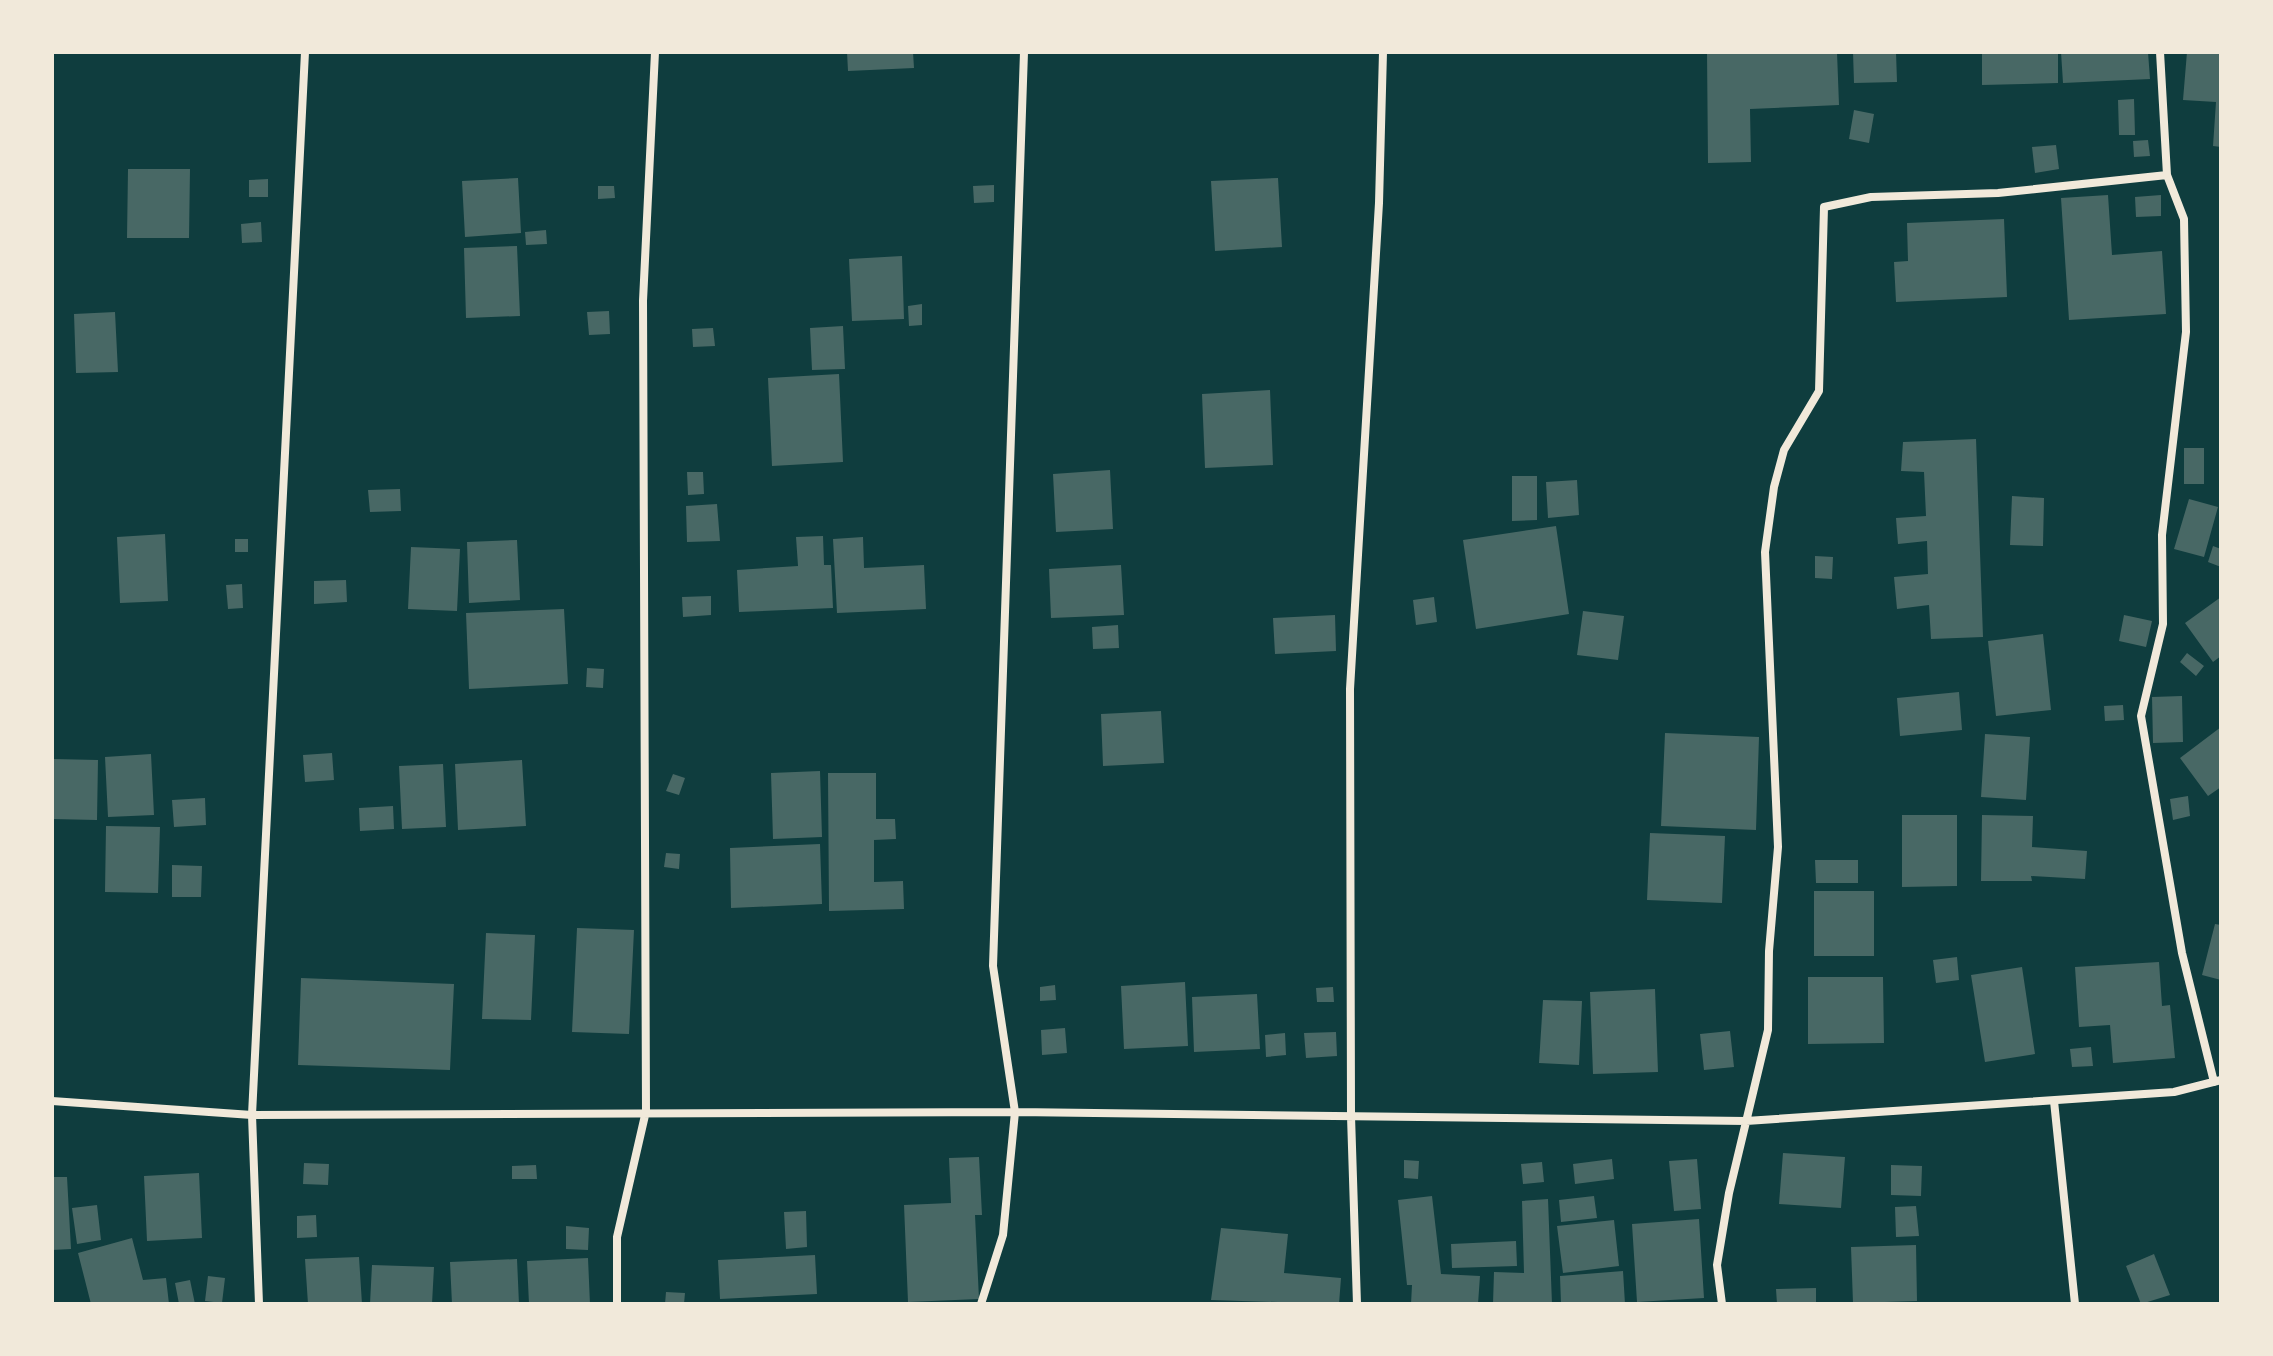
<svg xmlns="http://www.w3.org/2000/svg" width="2273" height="1356" font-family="'Work Sans',sans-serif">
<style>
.building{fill:#486865}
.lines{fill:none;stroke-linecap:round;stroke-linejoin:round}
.minor{stroke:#f1e9da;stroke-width:8}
</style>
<rect width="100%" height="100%" fill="#0f3d3e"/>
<path class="building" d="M 847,52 L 913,52 L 914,68 L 848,71 Z
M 1707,52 L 1837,52 L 1839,105 L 1750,109 L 1751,162 L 1708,163 Z
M 1853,52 L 1896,52 L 1897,82 L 1854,83 Z
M 1982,52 L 2058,52 L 2058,83 L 1982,85 Z
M 2061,52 L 2148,52 L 2150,79 L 2063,83 Z
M 2187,52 L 2221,52 L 2221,147 L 2213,146 L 2216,102 L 2183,100 Z
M 2134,99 L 2135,135 L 2119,135 L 2118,100 Z
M 1854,110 L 1874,114 L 1869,143 L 1849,139 Z
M 2148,140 L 2150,156 L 2134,157 L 2133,141 Z
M 2056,145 L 2059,169 L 2035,173 L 2032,147 Z
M 128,169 L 190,169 L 189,238 L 127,238 Z
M 518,178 L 521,233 L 465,237 L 462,181 Z
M 1278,178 L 1282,247 L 1215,251 L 1211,181 Z
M 268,179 L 268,197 L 249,197 L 249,180 Z
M 994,185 L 994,202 L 974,203 L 973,186 Z
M 598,186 L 614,186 L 615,198 L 598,199 Z
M 2108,195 L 2112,255 L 2162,251 L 2166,314 L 2069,320 L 2061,198 Z
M 2161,195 L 2161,216 L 2136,217 L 2135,197 Z
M 2004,219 L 2007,297 L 1896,302 L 1894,262 L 1908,261 L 1907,223 Z
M 261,222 L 262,242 L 242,243 L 241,224 Z
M 546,230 L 547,244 L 526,245 L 525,232 Z
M 517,246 L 520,316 L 466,318 L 464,248 Z
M 902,256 L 904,319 L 852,321 L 849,259 Z
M 922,304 L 922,325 L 909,326 L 908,306 Z
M 609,311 L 610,334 L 589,335 L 587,312 Z
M 115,312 L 118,372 L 76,373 L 74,314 Z
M 843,326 L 845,369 L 812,370 L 810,328 Z
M 713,328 L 715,346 L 693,347 L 692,329 Z
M 839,374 L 843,462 L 772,466 L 768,378 Z
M 1270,390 L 1273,465 L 1205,468 L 1202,394 Z
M 1976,439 L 1983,637 L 1931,639 L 1929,605 L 1897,609 L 1894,577 L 1928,574 L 1927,541 L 1898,544 L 1896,518 L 1926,516 L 1924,472 L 1901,471 L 1903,442 Z
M 2184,448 L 2204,448 L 2204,484 L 2184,484 Z
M 1110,470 L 1113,529 L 1056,532 L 1053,474 Z
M 687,472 L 703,472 L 704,494 L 688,495 Z
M 1512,476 L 1537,476 L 1537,520 L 1512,521 Z
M 1577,480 L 1579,515 L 1548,518 L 1546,482 Z
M 400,489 L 401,511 L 370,512 L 368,490 Z
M 2012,496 L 2044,498 L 2043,546 L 2010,545 Z
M 2189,499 L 2218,507 L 2204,557 L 2174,549 Z
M 717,504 L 720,541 L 687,542 L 686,506 Z
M 1556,526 L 1569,614 L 1476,629 L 1463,540 Z
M 165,534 L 168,601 L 120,603 L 117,537 Z
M 823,536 L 824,565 L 831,565 L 833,608 L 739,612 L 737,570 L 798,566 L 796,537 Z
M 863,537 L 864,568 L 924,565 L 926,609 L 837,613 L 833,539 Z
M 235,539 L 248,539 L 248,552 L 235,552 Z
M 517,540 L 520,600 L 469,603 L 467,542 Z
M 2213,546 L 2221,549 L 2221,567 L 2208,562 Z
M 411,547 L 460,549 L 457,611 L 408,609 Z
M 1815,556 L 1833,557 L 1832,579 L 1815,578 Z
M 1121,565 L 1124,615 L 1051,618 L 1049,569 Z
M 346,580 L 347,602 L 314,604 L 314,581 Z
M 242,584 L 243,608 L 228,609 L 226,585 Z
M 711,596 L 711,615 L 683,617 L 682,597 Z
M 1434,597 L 1437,622 L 1416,625 L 1413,600 Z
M 2221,597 L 2221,656 L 2213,662 L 2185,623 Z
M 564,609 L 568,684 L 469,689 L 466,613 Z
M 1583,611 L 1624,616 L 1618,660 L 1577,655 Z
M 1335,615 L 1336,651 L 1275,654 L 1273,618 Z
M 2124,615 L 2152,621 L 2146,647 L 2119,641 Z
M 1118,625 L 1119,648 L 1093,649 L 1092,627 Z
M 2043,634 L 2051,710 L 1996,716 L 1988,641 Z
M 2187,653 L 2204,666 L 2196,676 L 2180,662 Z
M 587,668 L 604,669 L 603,688 L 586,687 Z
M 1959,692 L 1962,730 L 1900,736 L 1897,698 Z
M 2182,696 L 2183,742 L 2153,743 L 2152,697 Z
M 2123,705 L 2124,720 L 2105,721 L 2104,706 Z
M 1161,711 L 1164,763 L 1103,766 L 1101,714 Z
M 2221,727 L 2221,787 L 2208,796 L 2180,758 Z
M 1665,733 L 1759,737 L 1756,830 L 1661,826 Z
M 1985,734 L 2030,737 L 2026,800 L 1981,797 Z
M 332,753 L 334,780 L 305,782 L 303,755 Z
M 151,754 L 154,815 L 108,817 L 105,757 Z
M 53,759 L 98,760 L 97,820 L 52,819 Z
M 522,760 L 526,826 L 458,830 L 455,764 Z
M 443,764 L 446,827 L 402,829 L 399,766 Z
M 820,771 L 822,837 L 773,839 L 771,773 Z
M 828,773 L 876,773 L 876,819 L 895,819 L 896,839 L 874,840 L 874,882 L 903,881 L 904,909 L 829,911 Z
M 673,774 L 685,778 L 679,795 L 666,791 Z
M 2188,796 L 2190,816 L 2173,820 L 2170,799 Z
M 205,798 L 206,825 L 174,827 L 172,800 Z
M 393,806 L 394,829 L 360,831 L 359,808 Z
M 1902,815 L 1957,815 L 1957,886 L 1902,887 Z
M 1982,815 L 2033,816 L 2032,847 L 2087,851 L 2085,879 L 2031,876 L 2032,881 L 1981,881 Z
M 106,826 L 160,827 L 158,893 L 105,892 Z
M 1650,833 L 1725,836 L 1722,903 L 1647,900 Z
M 820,844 L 822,904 L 731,908 L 730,848 Z
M 666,853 L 680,854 L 679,869 L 664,867 Z
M 1815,860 L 1858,860 L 1858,883 L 1816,883 Z
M 172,865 L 202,866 L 201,897 L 172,897 Z
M 1814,891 L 1874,891 L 1874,956 L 1814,956 Z
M 2215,924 L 2221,925 L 2221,980 L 2202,975 Z
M 577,928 L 634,930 L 629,1034 L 572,1032 Z
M 486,933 L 535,935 L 531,1020 L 482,1019 Z
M 1957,957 L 1959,980 L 1936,983 L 1933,960 Z
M 2159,962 L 2162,1006 L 2170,1005 L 2175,1058 L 2113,1063 L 2110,1025 L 2079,1027 L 2075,967 Z
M 2022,967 L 2035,1054 L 1985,1062 L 1971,975 Z
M 1808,977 L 1883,977 L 1884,1043 L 1808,1044 Z
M 301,978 L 454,984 L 450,1070 L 298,1065 Z
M 1185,982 L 1188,1046 L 1124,1049 L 1121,986 Z
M 1055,985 L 1056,1000 L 1040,1001 L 1040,987 Z
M 1333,987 L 1334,1002 L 1317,1002 L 1316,988 Z
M 1655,989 L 1658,1072 L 1593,1074 L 1590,992 Z
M 1257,994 L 1260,1049 L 1194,1052 L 1192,997 Z
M 1543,1000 L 1582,1001 L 1579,1065 L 1539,1063 Z
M 1065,1028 L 1067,1053 L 1042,1055 L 1041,1030 Z
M 1730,1031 L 1734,1067 L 1704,1070 L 1700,1034 Z
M 1336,1032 L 1337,1056 L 1306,1058 L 1304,1033 Z
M 1285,1033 L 1286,1055 L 1266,1057 L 1265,1035 Z
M 2091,1047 L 2093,1066 L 2072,1067 L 2070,1049 Z
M 1783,1153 L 1845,1157 L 1841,1208 L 1779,1204 Z
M 979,1157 L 982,1215 L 975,1215 L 979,1299 L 908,1302 L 904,1205 L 951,1203 L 949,1158 Z
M 1612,1159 L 1614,1179 L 1575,1184 L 1573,1164 Z
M 1697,1159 L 1701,1209 L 1674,1211 L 1669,1161 Z
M 1404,1160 L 1419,1161 L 1418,1179 L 1404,1178 Z
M 1542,1162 L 1544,1182 L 1523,1184 L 1521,1164 Z
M 304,1163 L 329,1164 L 328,1185 L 303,1184 Z
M 536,1165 L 537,1179 L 512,1179 L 512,1166 Z
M 1891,1165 L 1922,1166 L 1921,1196 L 1891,1195 Z
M 199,1173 L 202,1238 L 147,1241 L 144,1176 Z
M 52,1177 L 67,1177 L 71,1249 L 52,1250 Z
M 1432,1196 L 1441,1274 L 1480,1276 L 1478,1304 L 1411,1304 L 1412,1285 L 1407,1285 L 1398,1200 Z
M 1594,1196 L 1597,1218 L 1561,1222 L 1559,1200 Z
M 1548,1199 L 1552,1304 L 1493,1304 L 1494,1272 L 1524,1273 L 1522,1201 Z
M 97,1205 L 101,1240 L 77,1244 L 72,1208 Z
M 1916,1206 L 1919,1236 L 1896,1237 L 1895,1207 Z
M 806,1211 L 807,1247 L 786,1249 L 784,1212 Z
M 316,1215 L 317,1237 L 297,1238 L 297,1216 Z
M 1699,1219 L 1704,1298 L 1637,1302 L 1632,1224 Z
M 1614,1220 L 1619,1266 L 1563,1273 L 1557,1226 Z
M 566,1226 L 589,1228 L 588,1250 L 566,1249 Z
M 1221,1228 L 1288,1234 L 1284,1273 L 1341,1278 L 1339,1304 L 1211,1300 Z
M 132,1238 L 143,1280 L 166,1278 L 169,1304 L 91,1304 L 78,1253 Z
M 1516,1241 L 1517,1266 L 1452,1268 L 1451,1244 Z
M 1916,1245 L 1917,1301 L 1853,1303 L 1851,1247 Z
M 2154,1254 L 2170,1295 L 2141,1304 L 2126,1266 Z
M 815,1255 L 817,1294 L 720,1299 L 718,1260 Z
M 359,1257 L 362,1304 L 308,1304 L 305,1259 Z
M 588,1258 L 590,1304 L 529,1304 L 527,1261 Z
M 517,1259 L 519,1304 L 452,1304 L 450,1262 Z
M 372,1265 L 434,1267 L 432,1304 L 370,1304 Z
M 1623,1271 L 1625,1304 L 1561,1304 L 1560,1276 Z
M 208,1276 L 225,1278 L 222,1303 L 205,1301 Z
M 190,1280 L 195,1304 L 179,1304 L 175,1283 Z
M 1816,1288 L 1816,1304 L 1777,1304 L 1776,1289 Z
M 666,1292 L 685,1293 L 684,1304 L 665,1304 Z"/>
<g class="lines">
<path class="minor" d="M 2167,175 L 2184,219 L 2186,332 L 2162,535 L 2163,624 L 2141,716 L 2182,953 L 2214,1082
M 52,1101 L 252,1115 L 1015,1112 L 1746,1121 L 2174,1092 L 2221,1080
M 2054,1101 L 2075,1304
M 259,1304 L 252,1115 L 305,52
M 617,1304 L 617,1237 L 646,1111 L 643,301 L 655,52
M 981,1304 L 1003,1235 L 1015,1112 L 993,966 L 1024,52
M 1357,1304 L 1351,1116 L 1350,689 L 1379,203 L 1383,52
M 1722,1304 L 1717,1265 L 1729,1193 L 1768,1030 L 1769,951 L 1778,847 L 1765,552 L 1774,487 L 1784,450 L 1819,391 L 1824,207 L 1871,197 L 1998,193 L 2167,175 L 2160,52"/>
</g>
<rect width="2273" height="1356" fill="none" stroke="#f1e9da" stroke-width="108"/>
</svg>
